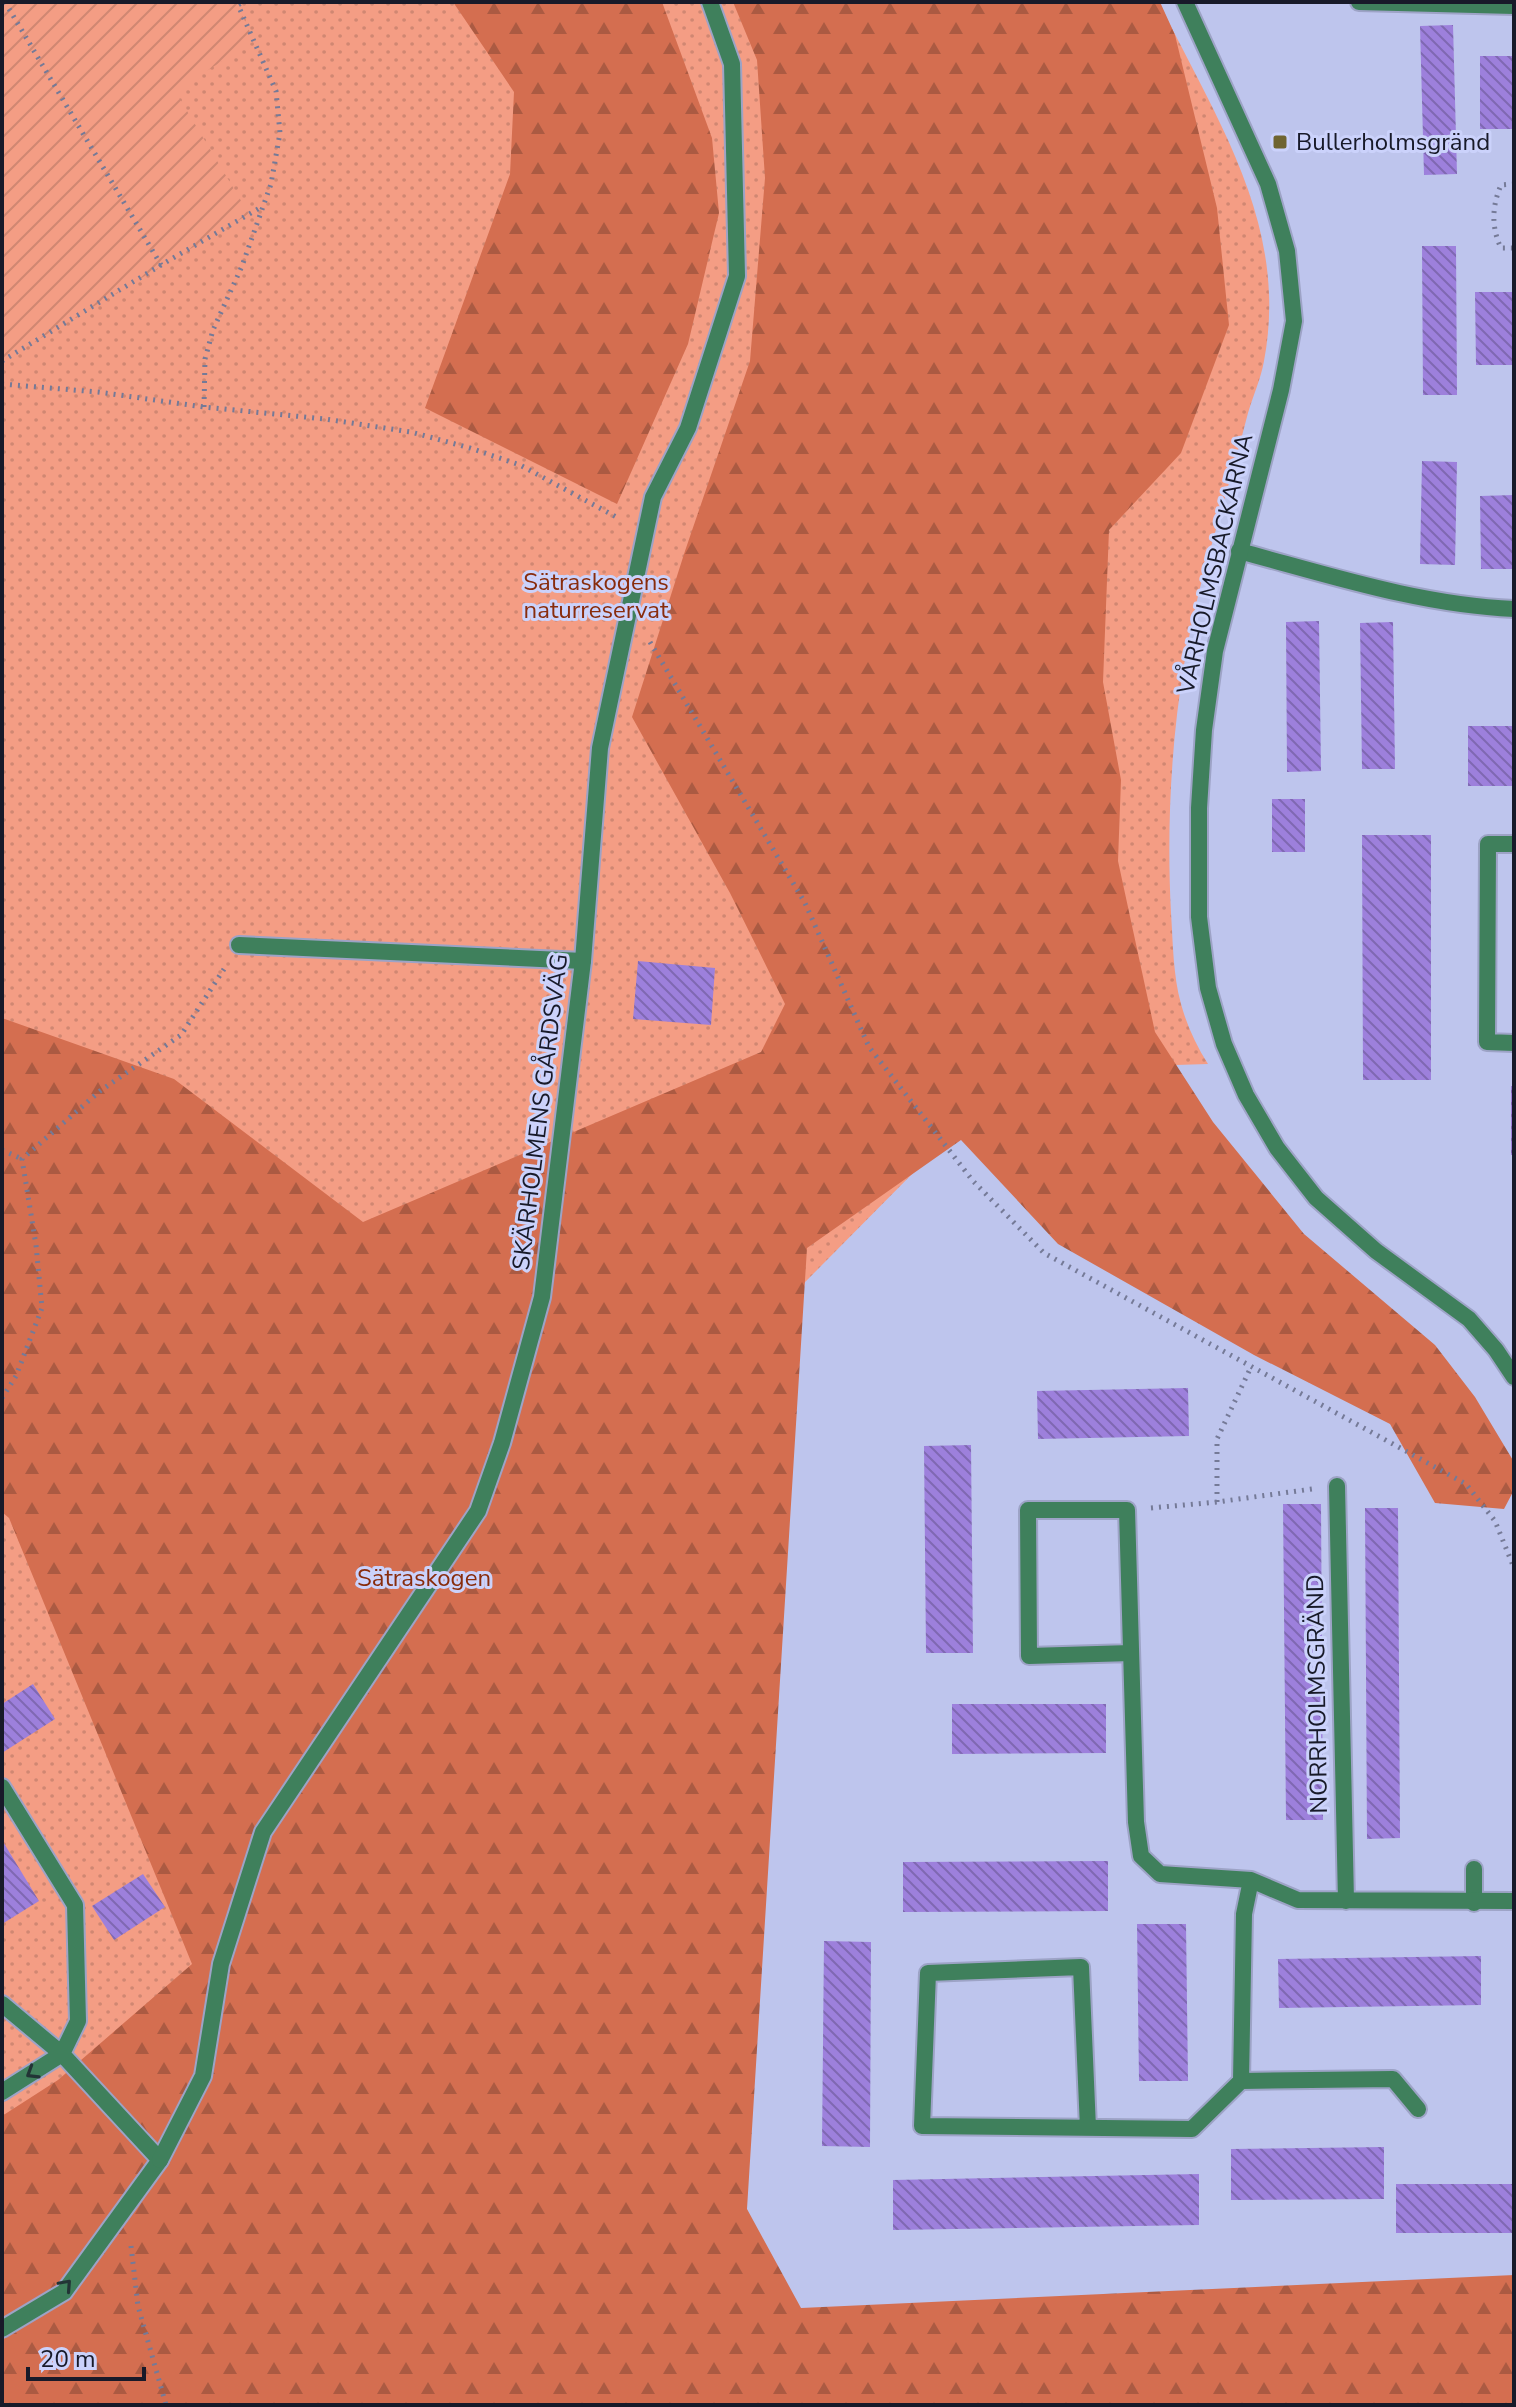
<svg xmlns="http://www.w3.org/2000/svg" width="1516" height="2407" font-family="'Nunito Sans',sans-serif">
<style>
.grass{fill:url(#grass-dots)}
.forest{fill:url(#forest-firs)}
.garden{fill:url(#garden-furrows)}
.building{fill:url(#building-back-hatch)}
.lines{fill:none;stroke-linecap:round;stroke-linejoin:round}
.service-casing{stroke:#9da3c6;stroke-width:20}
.minor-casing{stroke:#9da3c6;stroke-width:20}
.tertiary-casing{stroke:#9da3c6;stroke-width:20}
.path{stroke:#757a97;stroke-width:5;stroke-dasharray:2 6;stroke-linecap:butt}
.service{stroke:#3f805c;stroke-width:16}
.minor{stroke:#3f805c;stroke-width:16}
.tertiary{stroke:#3f805c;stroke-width:16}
.oneway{stroke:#223436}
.poi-dot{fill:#6f6431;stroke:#cbd2fb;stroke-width:3}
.labels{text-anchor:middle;stroke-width:6;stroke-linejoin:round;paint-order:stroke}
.poi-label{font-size:24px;fill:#181a29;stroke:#cbd2fb;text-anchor:start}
.street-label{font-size:24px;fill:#181a29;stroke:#cbd2fb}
.park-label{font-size:24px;fill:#882c0c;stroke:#cbd2fb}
</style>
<defs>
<pattern id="grass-dots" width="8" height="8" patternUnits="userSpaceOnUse" patternTransform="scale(2)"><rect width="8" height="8" fill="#f49d84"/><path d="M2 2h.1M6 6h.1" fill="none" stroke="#d08772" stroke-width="1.8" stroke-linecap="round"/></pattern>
<pattern id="forest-firs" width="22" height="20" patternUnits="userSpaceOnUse" patternTransform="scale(2)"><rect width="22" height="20" fill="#d46e50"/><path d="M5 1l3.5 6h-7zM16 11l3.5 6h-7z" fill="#ab5a42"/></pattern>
<pattern id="garden-furrows" width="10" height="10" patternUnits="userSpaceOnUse" patternTransform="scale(2)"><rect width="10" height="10" fill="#f49d84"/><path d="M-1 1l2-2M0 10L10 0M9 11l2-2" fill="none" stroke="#d08772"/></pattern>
<pattern id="building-back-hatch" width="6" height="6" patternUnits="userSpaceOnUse" patternTransform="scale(2)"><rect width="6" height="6" fill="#9d80dc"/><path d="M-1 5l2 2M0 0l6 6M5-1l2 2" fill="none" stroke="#7f68b2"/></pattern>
</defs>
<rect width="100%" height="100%" fill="#bec5ed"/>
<path class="grass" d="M 2,2 L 1159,2 C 1204,96 1265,187 1269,294 C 1270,316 1268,340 1264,361 C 1261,378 1253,396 1248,413 C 1235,464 1220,514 1206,565 C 1175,677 1165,797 1171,913 C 1173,943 1173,975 1181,1004 C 1187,1026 1196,1045 1208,1064 L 1015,1070 L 722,1366 L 2,2405 Z"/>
<path class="forest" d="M 453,2 L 662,2 L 712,138 L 719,213 L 688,344 L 617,504 L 425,408 L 510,174 L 514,92 Z
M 733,2 L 1160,2 L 1175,35 L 1217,208 L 1229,325 L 1181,453 L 1109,530 L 1103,682 L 1121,780 L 1118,861 L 1155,1032 L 1213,1122 L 1304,1234 L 1435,1345 L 1475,1397 L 1514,1462 L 1514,1490 L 1504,1509 L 1435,1503 L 1390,1424 L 1254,1355 L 1058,1244 L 961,1140 L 807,1248 L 747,2209 L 801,2308 L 1514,2275 L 1514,2405 L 2,2405 L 2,2116 L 58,2080 L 192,1964 L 9,1518 L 2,1512 L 2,1018 L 174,1079 L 363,1222 L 761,1052 L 785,1004 L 730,893 L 632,717 L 685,551 L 750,361 L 765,178 L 757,60 Z"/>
<path class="garden" d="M 2,2 L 243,2 L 238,6 L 254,41 L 175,91 L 249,214 L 2,361 Z"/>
<path class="building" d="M 1453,25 L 1457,174 L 1424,175 L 1420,26 Z
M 1480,56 L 1514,56 L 1514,129 L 1480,129 Z
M 1422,246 L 1456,246 L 1457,395 L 1423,395 Z
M 1475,292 L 1514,292 L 1514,365 L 1476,365 Z
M 1422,461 L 1457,462 L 1455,565 L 1420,564 Z
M 1514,495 L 1514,569 L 1481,569 L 1480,496 Z
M 1319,621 L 1321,771 L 1287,772 L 1286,622 Z
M 1393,622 L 1395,769 L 1362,769 L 1360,623 Z
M 1468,726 L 1514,726 L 1514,786 L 1468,786 Z
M 1272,799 L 1305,799 L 1305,852 L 1272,852 Z
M 1362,835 L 1431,835 L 1431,1080 L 1363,1080 Z
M 638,961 L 715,968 L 711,1025 L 633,1019 Z
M 1511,1086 L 1514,1086 L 1514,1155 L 1511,1155 Z
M 1188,1388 L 1189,1436 L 1038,1439 L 1037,1391 Z
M 971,1445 L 973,1653 L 926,1653 L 924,1446 Z
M 1283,1504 L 1321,1504 L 1323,1820 L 1286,1820 Z
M 1365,1508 L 1398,1508 L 1400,1838 L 1367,1839 Z
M 33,1684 L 55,1719 L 2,1753 L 2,1704 Z
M 952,1704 L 1106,1704 L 1106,1753 L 952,1754 Z
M 2,1840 L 39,1901 L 2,1924 Z
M 1108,1861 L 1108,1911 L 903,1912 L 903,1862 Z
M 143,1874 L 165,1907 L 114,1940 L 92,1906 Z
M 1137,1924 L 1186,1924 L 1188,2081 L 1139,2081 Z
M 824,1941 L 871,1942 L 870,2147 L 822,2146 Z
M 1481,1956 L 1481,2005 L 1279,2008 L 1278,1959 Z
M 1384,2147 L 1384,2199 L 1231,2200 L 1231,2149 Z
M 1199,2174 L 1199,2225 L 893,2230 L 893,2180 Z
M 1396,2184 L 1514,2184 L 1514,2233 L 1396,2233 Z"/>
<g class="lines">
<g class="service-casing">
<path id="service" d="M 239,945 L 583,961
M 2,1787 L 75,1905 L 78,2021 L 62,2054 L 2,2092
M 1474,1869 L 1474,1903
M 2,2004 L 62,2054 L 160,2160 L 64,2292 L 2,2329"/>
</g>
<g class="minor-casing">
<path id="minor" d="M 1359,2 L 1514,6
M 1239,551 C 1329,575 1420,605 1514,609
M 1514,844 L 1488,844 L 1487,1042 L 1514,1043
M 1337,1486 L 1346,1901
M 1131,1653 L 1029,1656 L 1028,1510 L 1127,1510 L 1136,1822 L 1141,1856 L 1160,1874 L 1251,1880 L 1298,1900 L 1514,1901
M 1251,1880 L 1244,1914 L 1241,2081 L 1393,2079 L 1418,2109
M 1088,2128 L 1081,1967 L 928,1973 L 922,2126 L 1192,2129 L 1241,2081
M 160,2160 L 203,2076 L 221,1964 L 263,1832 L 478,1511 L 502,1443 L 542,1297 L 583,961 L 600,748 L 653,497 L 688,428 L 737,276 L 732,64 L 710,2"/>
</g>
<g class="tertiary-casing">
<path id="tertiary" d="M 1185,2 L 1268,184 L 1287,251 L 1294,321 L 1281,390 L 1215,651 L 1204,730 L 1199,808 L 1199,917 L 1208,988 L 1224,1044 L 1246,1095 L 1277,1148 L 1316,1198 L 1376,1251 L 1469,1319 L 1496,1350 L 1514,1377"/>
</g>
<path class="path" d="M 5,2 L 161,265 L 263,206
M 1514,184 L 1501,185 C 1492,206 1491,227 1501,248 L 1514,248
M 2,361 L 161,265
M 2,384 L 98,392 L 204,407 L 325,419 L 411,432 L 470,448 L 520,465 L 620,519
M 204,407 L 205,359 L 213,330 L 242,266 L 271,184 L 280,133 L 276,91 L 238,5 L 243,2
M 650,642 L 805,903 L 869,1047 L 973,1181 L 1044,1253 L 1466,1484 L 1495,1521 L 1514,1568
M 2,1150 L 22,1159
M 2,1398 L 16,1376 L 42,1308 L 36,1245 L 22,1159 L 100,1091 L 181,1035 L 226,966
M 1217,1502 L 1217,1439 L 1251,1367
M 1151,1508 L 1217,1502 L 1312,1489
M 131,2246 L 138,2306 L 166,2405"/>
<use href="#service" class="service"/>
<use href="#minor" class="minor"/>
<use href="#tertiary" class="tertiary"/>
</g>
<defs><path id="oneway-chevron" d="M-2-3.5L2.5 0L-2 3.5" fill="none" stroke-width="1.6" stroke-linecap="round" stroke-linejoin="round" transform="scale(2)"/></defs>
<g class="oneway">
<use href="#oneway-chevron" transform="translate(32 2073) rotate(148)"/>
<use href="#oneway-chevron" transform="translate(66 2285) rotate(-48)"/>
</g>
<rect class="poi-dot" x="1272" y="134" width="16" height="16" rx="4"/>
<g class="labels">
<g class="poi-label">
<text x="1296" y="150">Bullerholmsgränd</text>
</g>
<g class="street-label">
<text transform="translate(1215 564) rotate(-77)" y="8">VÅRHOLMSBACKARNA</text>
<text transform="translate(540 1112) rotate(-83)" y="8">SKÄRHOLMENS GÅRDSVÄG</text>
<text transform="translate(1317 1694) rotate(-91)" y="8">NORRHOLMSGRÄND</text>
</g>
<g class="park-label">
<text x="596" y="590">Sätraskogens<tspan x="596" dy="28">naturreservat</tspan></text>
<text x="424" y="1586">Sätraskogen</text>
</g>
</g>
<rect width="1516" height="2407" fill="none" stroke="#181a29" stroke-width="8"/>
<path d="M28 2367v12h116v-12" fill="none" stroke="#181a29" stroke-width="4"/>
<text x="40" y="2367" font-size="24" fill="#181a29" stroke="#cbd2fb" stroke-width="6" paint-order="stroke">20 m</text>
</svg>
